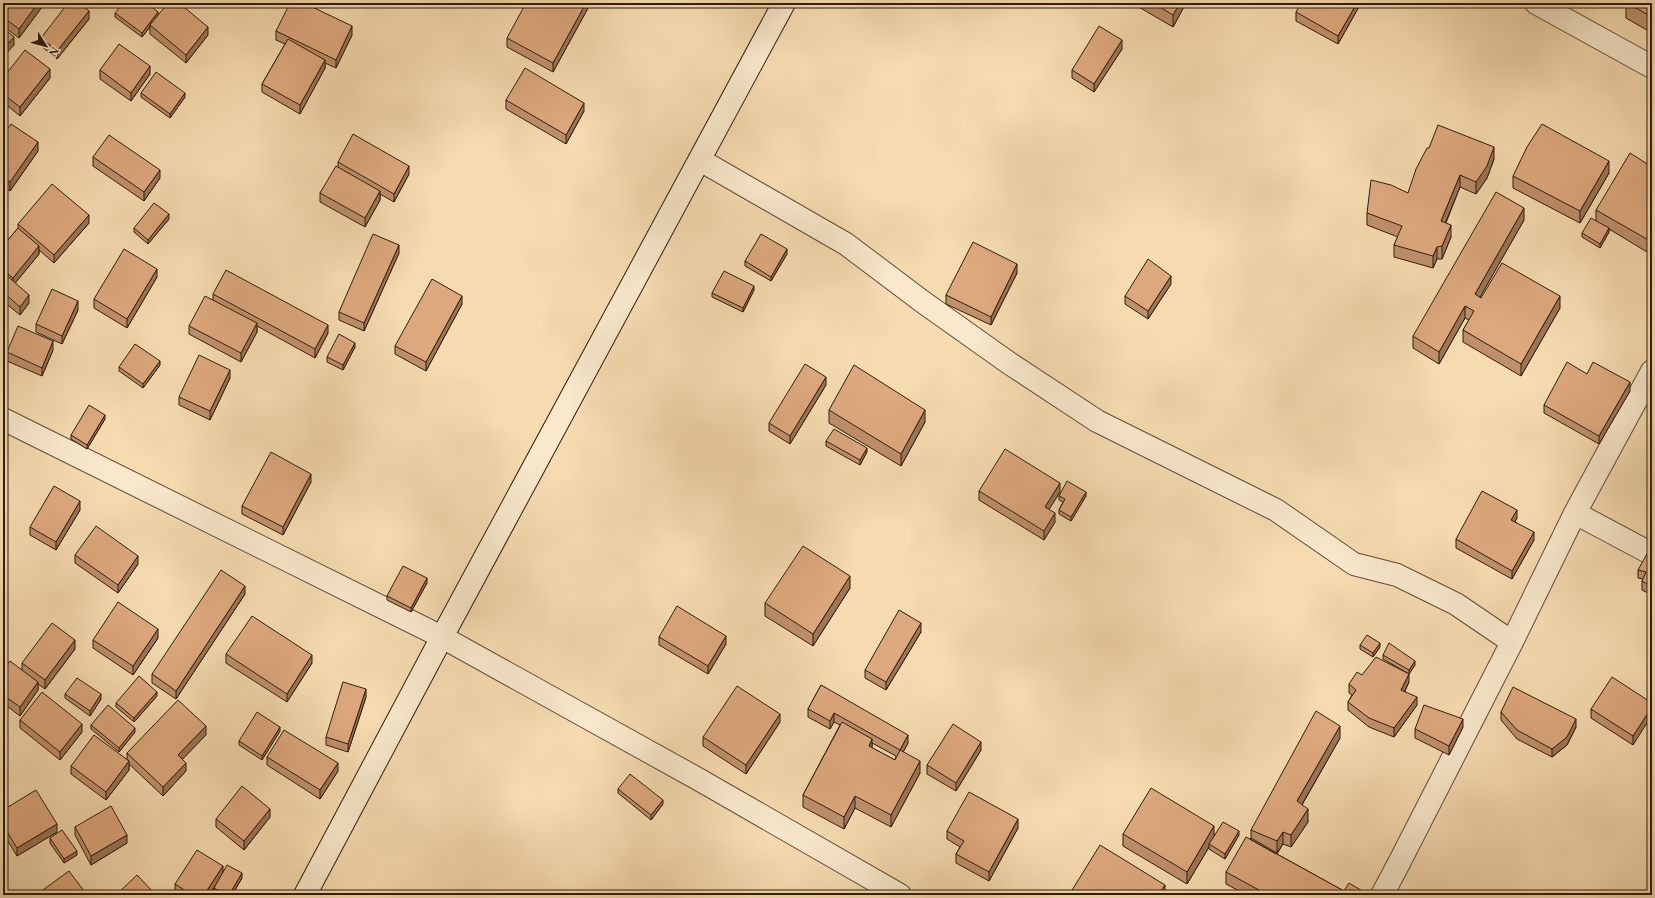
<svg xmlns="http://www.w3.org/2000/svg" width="1655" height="898" font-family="'EB Garamond',serif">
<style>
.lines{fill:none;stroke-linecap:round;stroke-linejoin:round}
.minor-casing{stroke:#604c36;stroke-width:24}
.tertiary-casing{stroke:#604c36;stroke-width:24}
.secondary-casing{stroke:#2e1d0d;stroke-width:24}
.minor{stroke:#f9e8cc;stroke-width:22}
.tertiary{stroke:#f9e8cc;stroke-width:22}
.secondary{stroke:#f9e8cc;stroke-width:22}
.wall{fill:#bf906c;stroke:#2e1d0d;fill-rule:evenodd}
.shaded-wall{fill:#9b7658;stroke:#2e1d0d}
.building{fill:#dea87e;stroke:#2e1d0d}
</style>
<rect width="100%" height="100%" fill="#f6dbb0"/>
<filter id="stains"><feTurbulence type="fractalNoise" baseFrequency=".005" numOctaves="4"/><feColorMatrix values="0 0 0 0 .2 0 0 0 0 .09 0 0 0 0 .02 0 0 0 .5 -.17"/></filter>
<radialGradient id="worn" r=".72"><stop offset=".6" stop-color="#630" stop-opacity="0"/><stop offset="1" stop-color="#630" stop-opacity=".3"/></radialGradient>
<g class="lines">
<g class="minor-casing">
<path id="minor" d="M 700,160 L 846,244 L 923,302 L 1009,363 L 1097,421 L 1276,510 L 1354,564 L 1397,575 L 1456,604 L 1512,642
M 3,419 L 442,637 L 698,779 L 900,895
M 1575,513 L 1652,554
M 1382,895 L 1398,865 L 1512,642 L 1575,513 L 1652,371"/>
</g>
<g class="tertiary-casing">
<path id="tertiary" d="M 1536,3 L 1652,67"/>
</g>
<g class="secondary-casing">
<path id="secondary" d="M 305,895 L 442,637 L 784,3"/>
</g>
<use href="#minor" class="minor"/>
<use href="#tertiary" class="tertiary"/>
<use href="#secondary" class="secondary"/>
</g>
<path class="wall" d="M 3,3 L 45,3 L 19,38 L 3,26 Z
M 588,3 L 588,8 L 553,72 L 507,47 L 507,38 Z
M 867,3 L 873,3 L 872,6 Z
M 1132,3 L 1186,3 L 1173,27 Z
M 1361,3 L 1338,44 L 1296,21 L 1296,12 Z
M 1626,3 L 1652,3 L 1652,33 L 1626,18 Z
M 115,13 L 158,16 L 208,35 L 186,63 L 150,34 L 150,27 L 142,37 L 115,17 Z
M 89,19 L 57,59 L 41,46 L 41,38 Z
M 276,31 L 352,35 L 336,68 L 325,63 L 325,68 L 300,114 L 262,92 L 262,84 L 285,44 L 276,40 Z
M 1122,49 L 1094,92 L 1072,78 L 1072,70 Z
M 100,70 L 150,74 L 131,101 L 100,79 Z
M 3,78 L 50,78 L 20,116 L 3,102 Z
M 141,93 L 185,97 L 170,118 L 141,97 Z
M 506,100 L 584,111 L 566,144 L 506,109 Z
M 3,136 L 38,151 L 10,191 L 3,186 Z
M 93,157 L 160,178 L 144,201 L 93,166 Z
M 1494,159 L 1487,178 L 1476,194 L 1460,187 L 1446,223 L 1451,237 L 1442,259 L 1437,259 L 1433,268 L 1394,257 L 1394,245 L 1398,237 L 1367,225 L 1367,213 L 1408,193 Z
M 338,162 L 409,174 L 394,202 L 380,194 L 380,200 L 365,227 L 320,202 L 320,193 L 338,167 Z
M 1652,167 L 1652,255 L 1609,229 L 1609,232 L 1600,248 L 1582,237 L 1582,233 L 1596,221 L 1596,210 Z
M 1609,173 L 1580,223 L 1513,188 L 1513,176 Z
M 169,219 L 148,244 L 134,232 L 134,228 Z
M 1524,220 L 1480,297 L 1481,298 L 1560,308 L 1521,376 L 1463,342 L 1463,330 L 1469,320 L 1465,318 L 1439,364 L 1413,348 L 1413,336 Z
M 89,223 L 54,263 L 39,250 L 39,254 L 15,283 L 29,303 L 20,315 L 3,301 L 3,246 L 18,228 L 18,224 Z
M 399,253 L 364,331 L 339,320 L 339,312 Z
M 787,254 L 771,281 L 745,266 L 745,261 Z
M 1017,273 L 991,325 L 946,304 L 946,295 Z
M 157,277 L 127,328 L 94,308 L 94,299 Z
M 1171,284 L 1148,319 L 1125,304 L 1125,296 Z
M 754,290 L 743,312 L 712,297 L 712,293 Z
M 213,294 L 328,333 L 315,358 L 257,326 L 257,332 L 241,362 L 189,334 L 189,326 L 213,300 Z
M 462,304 L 426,371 L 395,354 L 395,346 Z
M 78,310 L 62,344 L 36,332 L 36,324 Z
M 355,347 L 343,370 L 327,362 L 327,357 Z
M 53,350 L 42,376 L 7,361 L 7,352 Z
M 160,365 L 143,388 L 119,371 L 119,367 Z
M 1587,374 L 1630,391 L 1599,444 L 1544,413 L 1544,405 Z
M 230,378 L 210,420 L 179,405 L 179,397 Z
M 826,385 L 790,444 L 769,431 L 769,423 Z
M 829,410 L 925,422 L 901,466 L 829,423 Z
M 105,419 L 87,449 L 71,439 L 71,435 Z
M 826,441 L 867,452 L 860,465 L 826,446 Z
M 311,482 L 283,535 L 242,514 L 242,506 Z
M 979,491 L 1060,492 L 1048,510 L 1055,522 L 1044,540 L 979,500 Z
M 1059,496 L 1086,496 L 1071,521 L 1059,514 L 1059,510 L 1063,502 L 1059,500 Z
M 80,510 L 56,550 L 30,535 L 30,527 Z
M 1517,518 L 1515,521 L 1534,540 L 1512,579 L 1456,548 L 1456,539 Z
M 75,555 L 138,564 L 118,593 L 75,563 Z
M 1652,555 L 1652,595 L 1642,590 L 1642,581 L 1643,579 L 1638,578 L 1638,570 Z
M 427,583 L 411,612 L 387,600 L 387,596 Z
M 850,588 L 813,646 L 765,616 L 765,603 Z
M 245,594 L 176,699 L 152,683 L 152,674 Z
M 921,632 L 886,690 L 865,678 L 865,670 Z
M 659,637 L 726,644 L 708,674 L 659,645 Z
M 158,638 L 133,675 L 93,648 L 93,640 Z
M 1360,645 L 1380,647 L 1373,657 L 1360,649 Z
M 75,649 L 45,689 L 38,684 L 38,690 L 20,716 L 3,703 L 3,670 L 22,670 L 22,663 Z
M 226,654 L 312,663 L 287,702 L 226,663 Z
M 1383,655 L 1415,665 L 1409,674 L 1383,659 Z
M 1362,675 L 1409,682 L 1405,691 L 1417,705 L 1394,737 L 1369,727 L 1348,710 L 1348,702 L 1352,695 L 1349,693 L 1349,684 Z
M 821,685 L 908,743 L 903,752 L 920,773 L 891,827 L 855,808 L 844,829 L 803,807 L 803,795 L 840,725 L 834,722 L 830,729 L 808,717 L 808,709 ZM 872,743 L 896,756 L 895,760 L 872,748 Z
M 65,694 L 101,699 L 90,716 L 65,698 Z
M 157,696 L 134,722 L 116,707 L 116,703 Z
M 366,697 L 348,752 L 326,745 L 326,737 Z
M 1652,703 L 1633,745 L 1591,718 L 1591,709 Z
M 1501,712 L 1576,727 L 1567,745 L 1552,757 L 1517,739 L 1501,720 Z
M 20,720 L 82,732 L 60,760 L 20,728 Z
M 780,722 L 746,774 L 703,746 L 703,737 Z
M 91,725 L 135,732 L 119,752 L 91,729 Z
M 1463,727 L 1449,755 L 1415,738 L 1415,729 Z
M 280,731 L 262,760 L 239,745 L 239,741 Z
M 206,735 L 182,759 L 186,771 L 163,796 L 129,764 L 129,770 L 106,800 L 71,774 L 71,766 L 127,760 L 127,753 Z
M 1340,738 L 1302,805 L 1308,822 L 1291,847 L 1283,844 L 1277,854 L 1344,891 L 1364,895 L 1242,895 L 1243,893 L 1226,884 L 1226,872 L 1251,838 L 1251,830 Z
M 981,750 L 956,791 L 927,774 L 927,765 Z
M 267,757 L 338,771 L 320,799 L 267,765 Z
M 618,789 L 663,804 L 651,820 L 618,793 Z
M 3,810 L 57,832 L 17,856 L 3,833 Z
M 270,817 L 244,850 L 216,827 L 216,819 Z
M 75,827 L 127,843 L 91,865 L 75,835 Z
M 1018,828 L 989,881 L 956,863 L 956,854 L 960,847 L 947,839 L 947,831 Z
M 1123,834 L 1214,835 L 1239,835 L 1225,859 L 1209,849 L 1209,847 L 1187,884 L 1123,846 Z
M 50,838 L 77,855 L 64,863 L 50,843 Z
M 223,873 L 242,878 L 232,895 L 218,895 L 214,893 L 214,888 L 215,887 L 209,895 L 179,895 L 175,893 L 175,884 Z"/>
<path class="shaded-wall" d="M 38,3 L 45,3 L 19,38 L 19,29 Z
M 586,3 L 588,3 L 588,8 L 553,72 L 553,63 Z
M 1180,3 L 1186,3 L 1173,27 L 1173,15 Z
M 1357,3 L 1361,3 L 1338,44 L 1338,36 Z
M 89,11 L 89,19 L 57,59 L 57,51 Z
M 158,12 L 158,16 L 150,25 L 150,27 L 142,37 L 142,33 Z
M 352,26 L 352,35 L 336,68 L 336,60 Z
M 208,27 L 208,35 L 186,63 L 186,55 Z
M 14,37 L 14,45 L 3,57 L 3,49 Z
M 1122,40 L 1122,49 L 1094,92 L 1094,84 Z
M 325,60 L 325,68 L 300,114 L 300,105 Z
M 150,66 L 150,74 L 131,101 L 131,93 Z
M 50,69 L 50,78 L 20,116 L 20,107 Z
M 185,93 L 185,97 L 170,118 L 170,114 Z
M 584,103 L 584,111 L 566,144 L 566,135 Z
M 38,142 L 38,151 L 10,191 L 10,182 Z
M 1494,147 L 1494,159 L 1487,178 L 1476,194 L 1476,182 Z
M 1609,161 L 1609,173 L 1580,223 L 1580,211 Z
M 409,166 L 409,174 L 394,202 L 394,194 Z
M 160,170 L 160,178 L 144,201 L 144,192 Z
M 1460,175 L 1460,187 L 1441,233 L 1441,221 Z
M 380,191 L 380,200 L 365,227 L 365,218 Z
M 1524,208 L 1524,220 L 1475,306 L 1475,294 Z
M 169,214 L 169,219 L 148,244 L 148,240 Z
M 89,215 L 89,223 L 54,263 L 54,255 Z
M 1451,225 L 1451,237 L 1442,259 L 1442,246 Z
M 1609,228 L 1609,232 L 1600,248 L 1600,244 Z
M 399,245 L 399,253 L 364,331 L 364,323 Z
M 39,246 L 39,254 L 13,286 L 13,278 Z
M 1437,247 L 1437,259 L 1433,268 L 1433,256 Z
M 787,249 L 787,254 L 771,281 L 771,277 Z
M 1017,264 L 1017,273 L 991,325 L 991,317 Z
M 157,269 L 157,277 L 127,328 L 127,319 Z
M 1171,276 L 1171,284 L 1148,319 L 1148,311 Z
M 754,286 L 754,290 L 743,312 L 743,308 Z
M 29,295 L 29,303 L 20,315 L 20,307 Z
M 462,296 L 462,304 L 426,371 L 426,362 Z
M 1560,296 L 1560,308 L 1521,376 L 1521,364 Z
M 78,301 L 78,310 L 62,344 L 62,336 Z
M 1465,306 L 1465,318 L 1439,364 L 1439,352 Z
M 257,323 L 257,332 L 241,362 L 241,353 Z
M 328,325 L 328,333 L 315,358 L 315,349 Z
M 53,341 L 53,350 L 42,376 L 42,368 Z
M 355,343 L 355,347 L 343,370 L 343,365 Z
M 160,361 L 160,365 L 143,388 L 143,384 Z
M 230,370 L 230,378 L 210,420 L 210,411 Z
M 826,377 L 826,385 L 790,444 L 790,436 Z
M 1630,382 L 1630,391 L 1599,444 L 1599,436 Z
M 925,410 L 925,422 L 901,466 L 901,454 Z
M 105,415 L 105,419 L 87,449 L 87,445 Z
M 867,448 L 867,452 L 860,465 L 860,460 Z
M 311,474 L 311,482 L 283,535 L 283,527 Z
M 1060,483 L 1060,492 L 1045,516 L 1045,507 Z
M 1086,492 L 1086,496 L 1071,521 L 1071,517 Z
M 80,501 L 80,510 L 56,550 L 56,542 Z
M 1517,510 L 1517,518 L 1511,528 L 1511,520 Z
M 1055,513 L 1055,522 L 1044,540 L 1044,531 Z
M 1534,532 L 1534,540 L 1512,579 L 1512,571 Z
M 138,556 L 138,564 L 118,593 L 118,585 Z
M 850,576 L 850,588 L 813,646 L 813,634 Z
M 427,578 L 427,583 L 411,612 L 411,608 Z
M 245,586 L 245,594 L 176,699 L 176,691 Z
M 921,623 L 921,632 L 886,690 L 886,682 Z
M 158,629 L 158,638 L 133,675 L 133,666 Z
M 726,636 L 726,644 L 708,674 L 708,666 Z
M 75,640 L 75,649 L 45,689 L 45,680 Z
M 1380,643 L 1380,647 L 1373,657 L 1373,653 Z
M 312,655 L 312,663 L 287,702 L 287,694 Z
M 1415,661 L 1415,665 L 1409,674 L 1409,670 Z
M 1409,674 L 1409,682 L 1401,698 L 1401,690 Z
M 38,682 L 38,690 L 20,716 L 20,707 Z
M 366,689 L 366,697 L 348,752 L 348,744 Z
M 157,692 L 157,696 L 134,722 L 134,718 Z
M 101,694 L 101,699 L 90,716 L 90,711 Z
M 1417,697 L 1417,705 L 1394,737 L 1394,728 Z
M 1652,707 L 1652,715 L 1633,745 L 1633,736 Z
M 834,713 L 834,722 L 830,729 L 830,721 Z
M 780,714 L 780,722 L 746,774 L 746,765 Z
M 1463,719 L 1463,727 L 1449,755 L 1449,746 Z
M 1576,719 L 1576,727 L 1567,745 L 1552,757 L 1552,749 Z
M 82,724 L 82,732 L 60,760 L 60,752 Z
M 206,726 L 206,735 L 178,764 L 178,755 Z
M 1340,726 L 1340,738 L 1297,813 L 1297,801 Z
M 280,727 L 280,731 L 262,760 L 262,756 Z
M 135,728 L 135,732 L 119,752 L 119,748 Z
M 908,735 L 908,743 L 900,758 L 900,750 Z
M 872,739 L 872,751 L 869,746 Z
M 981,742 L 981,750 L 956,791 L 956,783 Z
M 129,761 L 129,770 L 106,800 L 106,792 Z
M 920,761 L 920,773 L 891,827 L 891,815 Z
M 186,763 L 186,771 L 163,796 L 163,787 Z
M 338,763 L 338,771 L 320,799 L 320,790 Z
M 855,796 L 855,808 L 844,829 L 844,817 Z
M 663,800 L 663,804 L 651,820 L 651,815 Z
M 270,809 L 270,817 L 244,850 L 244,841 Z
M 1308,809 L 1308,822 L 1291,847 L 1291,835 Z
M 1018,819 L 1018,828 L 989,881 L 989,872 Z
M 57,824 L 57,832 L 17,856 L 17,848 Z
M 1214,826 L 1214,838 L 1209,844 L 1209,847 L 1187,884 L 1187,872 Z
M 1239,831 L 1239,835 L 1225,859 L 1225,854 Z
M 1283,832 L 1283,844 L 1277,853 L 1277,841 Z
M 127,835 L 127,843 L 91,865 L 91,856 Z
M 77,851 L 77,855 L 64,863 L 64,859 Z
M 223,866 L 223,875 L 209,895 L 204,895 Z
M 242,873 L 242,878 L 232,895 L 229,895 Z
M 1165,885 L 1165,895 L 1158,895 Z"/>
<path class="building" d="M 3,3 L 38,3 L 19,29 L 3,17 Z
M 68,3 L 79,3 L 89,11 L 57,51 L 41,38 Z
M 123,3 L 147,3 L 158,12 L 142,33 L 115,13 Z
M 168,3 L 179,3 L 208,27 L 186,55 L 150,25 Z
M 290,3 L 304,3 L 352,26 L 336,60 L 276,31 Z
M 526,3 L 586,3 L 553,63 L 507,38 Z
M 1153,3 L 1180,3 L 1173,15 Z
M 1301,3 L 1357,3 L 1338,36 L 1296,12 Z
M 1627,3 L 1652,3 L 1652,17 Z
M 1099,26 L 1122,40 L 1094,84 L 1072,70 Z
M 3,28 L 14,37 L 3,49 Z
M 288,39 L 325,60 L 300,105 L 262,84 Z
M 119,44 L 150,66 L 131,93 L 100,70 Z
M 25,50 L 50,69 L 20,107 L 3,94 L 3,78 Z
M 525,68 L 584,103 L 566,135 L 506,100 Z
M 156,72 L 185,93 L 170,114 L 141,93 Z
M 11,124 L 38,142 L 10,182 L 3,178 L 3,136 Z
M 1542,124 L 1609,161 L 1580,211 L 1513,176 L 1527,147 Z
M 1438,125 L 1494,147 L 1487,166 L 1476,182 L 1460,175 L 1441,221 L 1451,225 L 1442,246 L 1437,247 L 1433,256 L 1394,245 L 1402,226 L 1367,213 L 1371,180 L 1391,185 L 1408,193 L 1416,169 L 1427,148 L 1429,148 Z
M 353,134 L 409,166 L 394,194 L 338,162 Z
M 109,135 L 160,170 L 144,192 L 93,157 Z
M 1630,153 L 1652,167 L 1652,242 L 1596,210 Z
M 336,166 L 380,191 L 365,218 L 320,193 Z
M 52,184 L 89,215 L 54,255 L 18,224 Z
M 1496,192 L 1524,208 L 1475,294 L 1481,298 L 1502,263 L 1560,296 L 1521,364 L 1463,330 L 1474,311 L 1465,306 L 1439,352 L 1413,336 Z
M 154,203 L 169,214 L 148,240 L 134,228 Z
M 1591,218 L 1609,228 L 1600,244 L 1582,233 Z
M 18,228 L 39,246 L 13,278 L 3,270 L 3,246 Z
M 373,234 L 399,245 L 364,323 L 339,312 Z
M 761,234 L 787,249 L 771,277 L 745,261 Z
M 973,242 L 1017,264 L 991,317 L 946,295 Z
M 124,249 L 157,269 L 127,319 L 94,299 Z
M 1148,259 L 1171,276 L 1148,311 L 1125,296 Z
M 226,270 L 328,325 L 315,349 L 213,294 Z
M 724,271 L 754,286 L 743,308 L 712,293 Z
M 3,272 L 29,295 L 20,307 L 3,292 Z
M 432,279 L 462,296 L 426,362 L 395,346 Z
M 52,289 L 78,301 L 62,336 L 36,324 Z
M 205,296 L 257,323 L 241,353 L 189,326 Z
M 18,326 L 53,341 L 42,368 L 7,352 Z
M 339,334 L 355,343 L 343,365 L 327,357 Z
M 135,344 L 160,361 L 143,384 L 119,367 Z
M 199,355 L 230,370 L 210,411 L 179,397 Z
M 1567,362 L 1587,374 L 1593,362 L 1630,382 L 1599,436 L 1544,405 Z
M 805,364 L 826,377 L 790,436 L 769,423 Z
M 854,365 L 925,410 L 901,454 L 829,410 Z
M 89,405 L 105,415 L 87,445 L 71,435 Z
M 834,429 L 867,448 L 860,460 L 826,441 Z
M 1005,449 L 1060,483 L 1045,507 L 1055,513 L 1044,531 L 979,491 Z
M 271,452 L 311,474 L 283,527 L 242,506 Z
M 1067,481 L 1086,492 L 1071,517 L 1059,510 L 1065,499 L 1059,496 Z
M 54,486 L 80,501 L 56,542 L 30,527 Z
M 1482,491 L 1517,510 L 1511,520 L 1534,532 L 1512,571 L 1456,539 Z
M 96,526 L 138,556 L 118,585 L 75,555 Z
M 803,546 L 850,576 L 813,634 L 765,603 Z
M 1648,552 L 1652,555 L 1652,587 L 1642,581 L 1646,572 L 1638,570 Z
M 403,566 L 427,578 L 411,608 L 387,596 Z
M 221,570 L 245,586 L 176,691 L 152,674 Z
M 118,602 L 158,629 L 133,666 L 93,640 Z
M 677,606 L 726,636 L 708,666 L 659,637 Z
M 899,610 L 921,623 L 886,682 L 865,670 Z
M 252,616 L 312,655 L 287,694 L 226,654 Z
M 52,623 L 75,640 L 45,680 L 22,663 Z
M 1367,635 L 1380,643 L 1373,653 L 1360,645 Z
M 1389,643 L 1415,661 L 1409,670 L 1383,655 Z
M 1376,657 L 1409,674 L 1401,690 L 1417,697 L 1394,728 L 1369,718 L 1348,702 L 1356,690 L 1349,684 L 1357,672 L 1362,675 Z
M 10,661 L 38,682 L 20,707 L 3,695 L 3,670 Z
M 139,676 L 157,692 L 134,718 L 116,703 Z
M 1612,677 L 1652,703 L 1652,707 L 1633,736 L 1591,709 Z
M 77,678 L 101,694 L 90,711 L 65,694 Z
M 343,682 L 366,689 L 348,744 L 326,737 Z
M 821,685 L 908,735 L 900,750 L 834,713 L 830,721 L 808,709 Z
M 737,686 L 780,714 L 746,765 L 703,737 Z
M 1513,687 L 1576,719 L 1567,737 L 1552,749 L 1517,730 L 1501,712 Z
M 42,692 L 82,724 L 60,752 L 20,720 Z
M 178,700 L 206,726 L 178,755 L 186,763 L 163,787 L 127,753 Z
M 108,705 L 135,728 L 119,748 L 91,725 Z
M 1424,705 L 1463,719 L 1449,746 L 1415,729 Z
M 1316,711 L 1340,726 L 1297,801 L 1308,809 L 1291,835 L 1283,832 L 1277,841 L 1251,830 Z
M 257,712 L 280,727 L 262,756 L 239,741 Z
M 842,722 L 872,739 L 869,746 L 895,760 L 900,750 L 920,761 L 891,815 L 855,796 L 844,817 L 803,795 Z
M 953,724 L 981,742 L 956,783 L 927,765 Z
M 284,730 L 338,763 L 320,790 L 267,757 Z
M 94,735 L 129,761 L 106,792 L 71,766 Z
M 630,774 L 663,800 L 651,815 L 618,789 Z
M 242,786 L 270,809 L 244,841 L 216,819 Z
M 1151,788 L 1214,826 L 1187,872 L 1123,834 Z
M 36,790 L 57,824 L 17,848 L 3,825 L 3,810 Z
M 969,792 L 1018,819 L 989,872 L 956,854 L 964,841 L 947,831 Z
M 111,806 L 127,835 L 91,856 L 75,827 Z
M 1223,822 L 1239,831 L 1225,854 L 1209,844 Z
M 62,830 L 77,851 L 64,859 L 50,838 Z
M 1246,837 L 1344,891 L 1349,883 L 1364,892 L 1362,895 L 1268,895 L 1226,872 Z
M 1251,838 L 1277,853 L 1276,854 L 1250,839 Z
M 1100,845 L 1165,885 L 1158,895 L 1069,895 Z
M 197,850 L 223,866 L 204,895 L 192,895 L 175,884 Z
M 227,865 L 242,873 L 229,895 L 226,895 L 214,888 Z
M 69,871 L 87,895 L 36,895 Z
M 137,875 L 156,895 L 116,895 Z
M 1243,892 L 1248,895 L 1242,895 Z"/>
<rect width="1655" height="898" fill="none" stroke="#f6dbb0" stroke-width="16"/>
<rect x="4" y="4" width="1647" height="890" fill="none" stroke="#2e1d0d" stroke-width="2"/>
<rect x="8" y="8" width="1639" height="882" fill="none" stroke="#2e1d0d"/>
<g transform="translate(46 46) rotate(126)" stroke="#f9e8cc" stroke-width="3" paint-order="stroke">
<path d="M0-3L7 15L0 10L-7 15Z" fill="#2e1d0d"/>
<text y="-6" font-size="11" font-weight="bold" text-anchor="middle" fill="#2e1d0d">N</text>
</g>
<rect width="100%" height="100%" filter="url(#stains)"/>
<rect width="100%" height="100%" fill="url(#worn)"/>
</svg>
